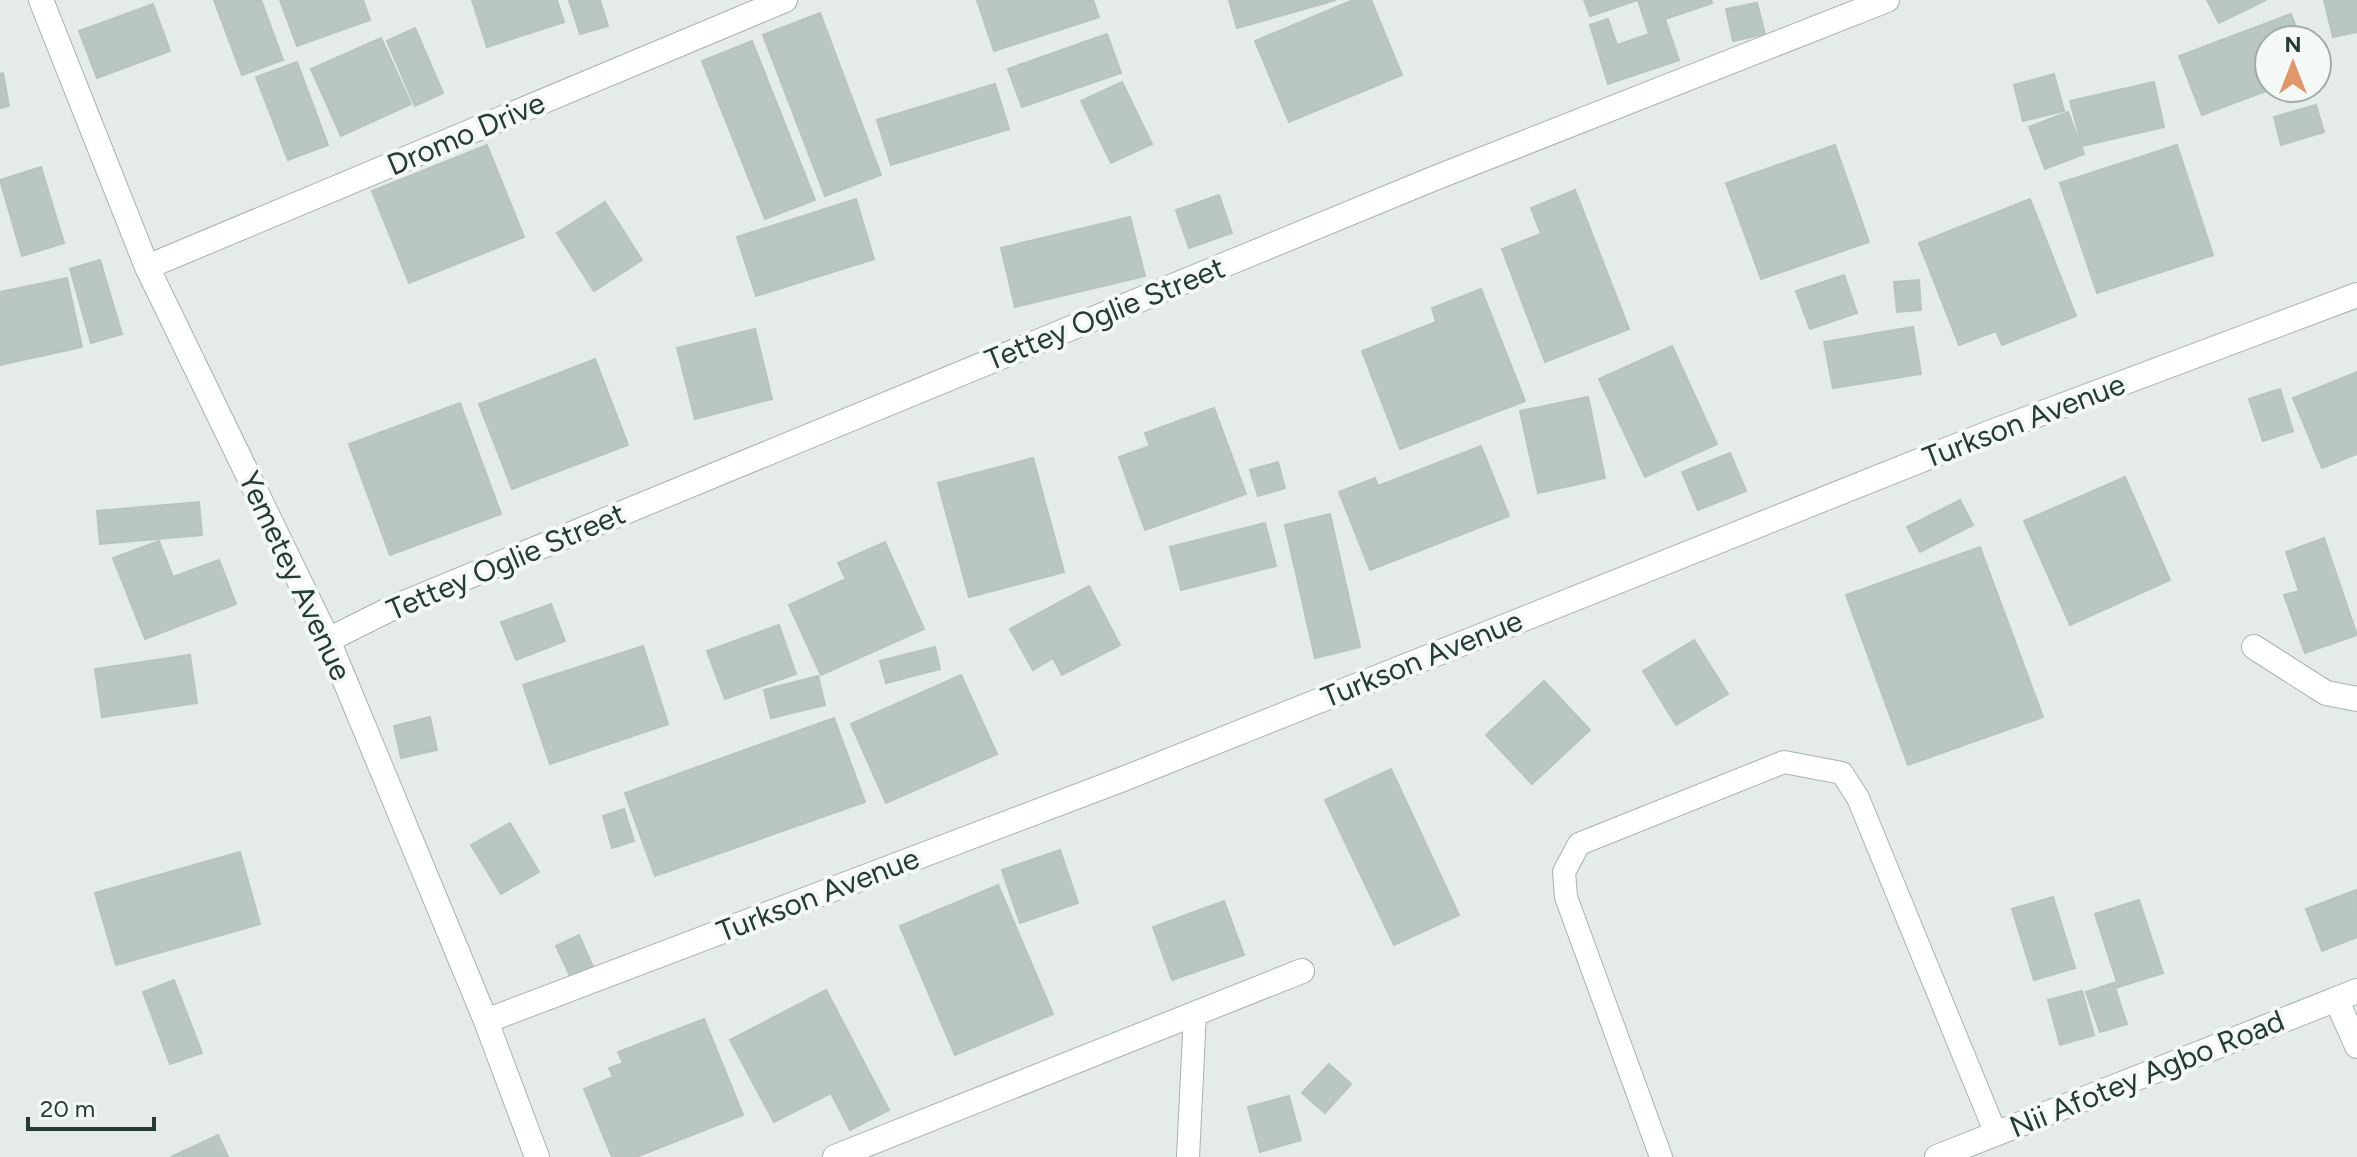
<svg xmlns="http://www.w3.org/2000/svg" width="2357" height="1157" font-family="Figtree,sans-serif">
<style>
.building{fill:#b9c6c2;stroke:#b7c4c0;stroke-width:2}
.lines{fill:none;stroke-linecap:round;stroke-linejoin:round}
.lane-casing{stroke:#a7b3b0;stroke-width:24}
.street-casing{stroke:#a7b3b0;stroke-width:26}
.lane{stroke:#fff;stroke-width:22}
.street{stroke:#fff;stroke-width:24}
.labels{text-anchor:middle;stroke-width:8;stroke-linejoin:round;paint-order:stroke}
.street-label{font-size:30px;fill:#253b37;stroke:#f4f8f6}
</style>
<rect width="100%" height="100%" fill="#e4ebe9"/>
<path class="building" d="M 214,0 L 261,0 L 283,60 L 242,75 Z
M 280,0 L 363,0 L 370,20 L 297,46 Z
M 472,0 L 557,0 L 564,22 L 487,47 Z
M 569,0 L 600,0 L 608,26 L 580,34 Z
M 977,0 L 1093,0 L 1099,17 L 994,51 Z
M 1229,0 L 1336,0 L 1237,28 Z
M 1353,0 L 1371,0 L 1402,75 L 1289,122 L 1255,41 Z
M 1584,0 L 1711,0 L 1712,3 L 1665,19 L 1679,60 L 1608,84 L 1590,25 L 1608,19 L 1617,45 L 1649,34 L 1638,0 L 1590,16 Z
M 2207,0 L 2266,0 L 2219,23 Z
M 2324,0 L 2357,0 L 2357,32 L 2333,37 Z
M 1757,3 L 1765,34 L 1733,41 L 1726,9 Z
M 153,4 L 170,51 L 97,78 L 79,31 Z
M 820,13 L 881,175 L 825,196 L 763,35 Z
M 2291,14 L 2301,40 L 2269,40 L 2269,88 L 2274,88 L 2202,115 L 2179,56 Z
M 415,28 L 443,93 L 415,106 L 387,41 Z
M 1107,34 L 1121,73 L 1022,107 L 1008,69 Z
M 381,38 L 411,104 L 341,136 L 311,69 Z
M 752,41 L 815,200 L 765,219 L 702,61 Z
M 297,62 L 328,145 L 288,160 L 256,77 Z
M 3,73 L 9,106 L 0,108 L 0,74 Z
M 2054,74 L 2064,111 L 2023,121 L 2014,85 Z
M 1122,82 L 1152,144 L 1111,163 L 1081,101 Z
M 2154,82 L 2164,127 L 2082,146 L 2070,101 Z
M 995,84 L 1009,129 L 891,165 L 877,120 Z
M 2316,105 L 2324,132 L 2281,145 L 2274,117 Z
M 2068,112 L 2084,154 L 2045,169 L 2029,127 Z
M 487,145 L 524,237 L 409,283 L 372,191 Z
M 1835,145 L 1869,242 L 1761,279 L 1726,183 Z
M 2177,145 L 2213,255 L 2097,293 L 2060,183 Z
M 41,167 L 64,243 L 22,256 L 0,180 Z
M 1575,190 L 1629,329 L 1545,362 L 1502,249 L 1541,234 L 1531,208 Z
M 1219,195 L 1232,233 L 1189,248 L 1176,210 Z
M 856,199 L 874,259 L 756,296 L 737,237 Z
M 2030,199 L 2076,316 L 2002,345 L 1996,331 L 1959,345 L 1919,243 Z
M 605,202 L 642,260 L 594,291 L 557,233 Z
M 1130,217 L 1145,276 L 1015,307 L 1001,248 Z
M 100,260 L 122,334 L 91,343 L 70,269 Z
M 1844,275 L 1857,313 L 1810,329 L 1796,291 Z
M 67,278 L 82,347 L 0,365 L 0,292 Z
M 1919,280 L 1921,310 L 1897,312 L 1894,282 Z
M 1481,289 L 1525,401 L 1400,449 L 1362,351 L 1436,322 L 1432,308 Z
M 1913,327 L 1921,374 L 1833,388 L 1824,342 Z
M 755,329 L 772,399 L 695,419 L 677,348 Z
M 1672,346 L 1717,444 L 1645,477 L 1599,379 Z
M 595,359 L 628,445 L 512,489 L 479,404 Z
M 2357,372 L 2357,454 L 2322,468 L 2293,398 Z
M 2280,389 L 2293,431 L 2263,441 L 2249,399 Z
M 1588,397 L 1605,478 L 1538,493 L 1520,411 Z
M 460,403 L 501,514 L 390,555 L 349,444 Z
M 1214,408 L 1246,494 L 1145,530 L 1119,457 L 1150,446 L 1145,433 Z
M 1481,446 L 1509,516 L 1370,570 L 1339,492 L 1375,478 L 1378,486 Z
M 1730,453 L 1746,491 L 1698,510 L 1682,472 Z
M 1033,458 L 1064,572 L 969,597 L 938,483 Z
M 1278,462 L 1285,488 L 1258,496 L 1250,470 Z
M 2125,477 L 2170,580 L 2070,625 L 2024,521 Z
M 1960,500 L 1973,525 L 1920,552 L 1907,527 Z
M 199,502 L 202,535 L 100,544 L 97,511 Z
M 1330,514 L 1360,647 L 1315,658 L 1285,525 Z
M 1265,523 L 1276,566 L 1181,590 L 1170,547 Z
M 2324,538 L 2357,635 L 2305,653 L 2284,595 L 2299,591 L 2286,552 Z
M 159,541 L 173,577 L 219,560 L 236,604 L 145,639 L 113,558 Z
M 885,542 L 924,629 L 821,675 L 789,605 L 846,579 L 838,563 Z
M 1980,547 L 2043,717 L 1908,765 L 1846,595 Z
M 1089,586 L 1120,645 L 1062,675 L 1053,658 L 1033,670 L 1010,629 Z
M 551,604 L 565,641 L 516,660 L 501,622 Z
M 779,625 L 796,674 L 725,699 L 707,651 Z
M 1694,640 L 1728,694 L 1676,725 L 1643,671 Z
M 643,646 L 668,724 L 550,764 L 523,685 Z
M 935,647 L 940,669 L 886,683 L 880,661 Z
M 190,655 L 197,703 L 102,717 L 95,669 Z
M 961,675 L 997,754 L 886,803 L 851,724 Z
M 818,676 L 825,705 L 771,718 L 764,690 Z
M 1544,681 L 1590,730 L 1532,784 L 1486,735 Z
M 430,717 L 437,750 L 401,758 L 394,726 Z
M 834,718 L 865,802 L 655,876 L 625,793 Z
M 1391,769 L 1459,915 L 1394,945 L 1325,800 Z
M 624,809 L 634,841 L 612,848 L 603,816 Z
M 510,823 L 539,872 L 501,894 L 471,845 Z
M 1060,850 L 1078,903 L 1020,923 L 1002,870 Z
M 240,852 L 260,924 L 116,965 L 95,893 Z
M 998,885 L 1053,1014 L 955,1055 L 900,926 Z
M 2356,890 L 2357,937 L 2322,951 L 2306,909 Z
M 2053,897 L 2075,968 L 2034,980 L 2012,909 Z
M 2139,900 L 2163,973 L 2115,988 L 2127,1024 L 2100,1032 L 2086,992 L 2117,982 L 2095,914 Z
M 1224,901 L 1244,955 L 1172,980 L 1153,927 Z
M 579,935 L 593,967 L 570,976 L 556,946 Z
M 174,980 L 202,1053 L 170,1064 L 143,992 Z
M 826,990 L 889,1110 L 850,1130 L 831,1093 L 774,1122 L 730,1040 Z
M 2082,991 L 2094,1035 L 2060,1045 L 2048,1000 Z
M 704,1019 L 743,1115 L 636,1157 L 612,1157 L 584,1089 L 613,1077 L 609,1068 L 623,1063 L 618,1052 Z
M 1329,1064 L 1351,1084 L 1325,1113 L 1302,1093 Z
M 1289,1096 L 1301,1140 L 1260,1152 L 1248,1107 Z
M 218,1135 L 228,1157 L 171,1157 Z"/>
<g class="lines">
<g class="lane-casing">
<path id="lane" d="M 1188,1157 L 1195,1013
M 1661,1157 L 1566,897 L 1564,872 L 1579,844 L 1784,762 L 1842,773 L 1858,798 L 1996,1134"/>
</g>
<g class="street-casing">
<path id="street" d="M 41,0 L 147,267 L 328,640 L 486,1021 L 537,1157
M 147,267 L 785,0
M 328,640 L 392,608 L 1435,178 L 1887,0
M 2254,647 L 2326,693 L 2357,699
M 2336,999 L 2357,1046
M 486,1021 L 1123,779 L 1989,433 L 2357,295
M 835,1157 L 1302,971
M 1937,1157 L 2357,991"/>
</g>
<use href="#lane" class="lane"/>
<use href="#street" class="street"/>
</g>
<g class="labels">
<g class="street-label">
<text transform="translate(466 134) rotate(-23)" y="10">Dromo Drive</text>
<text transform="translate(1105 314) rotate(-22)" y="10">Tettey Oglie Street</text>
<text transform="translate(2024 421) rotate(-21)" y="10">Turkson Avenue</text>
<text transform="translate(506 562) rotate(-23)" y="10">Tettey Oglie Street</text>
<text transform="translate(295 576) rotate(65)" y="10">Yemetey Avenue</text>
<text transform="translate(1422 659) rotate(-22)" y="10">Turkson Avenue</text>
<text transform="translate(818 895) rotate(-21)" y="10">Turkson Avenue</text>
<text transform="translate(2147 1074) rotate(-22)" y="10">Nii Afotey Agbo Road</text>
</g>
</g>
<g transform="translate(2293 64)"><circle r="38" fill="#f4f8f6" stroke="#a1acaa" stroke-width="2"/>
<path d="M0-6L14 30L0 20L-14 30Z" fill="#e1976c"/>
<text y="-12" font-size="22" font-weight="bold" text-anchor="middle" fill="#253b37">N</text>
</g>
<path d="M28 1117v12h126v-12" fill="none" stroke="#253b37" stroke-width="4"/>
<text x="40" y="1117" font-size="24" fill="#253b37" stroke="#f4f8f6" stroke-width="6" paint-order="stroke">20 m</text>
</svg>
